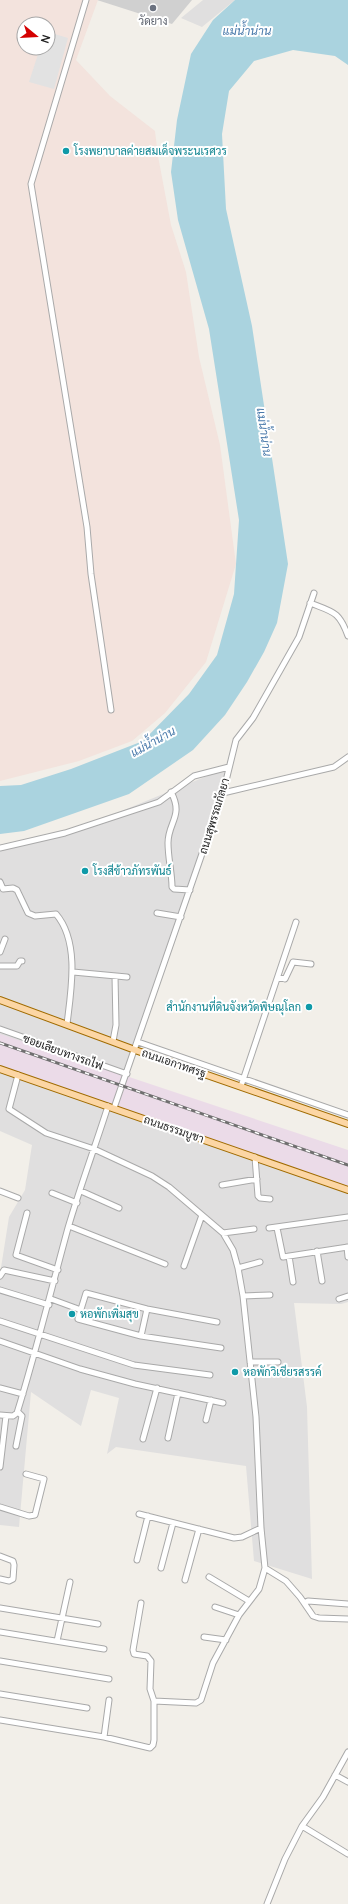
<svg xmlns="http://www.w3.org/2000/svg" width="348" height="1904" font-family="Manrope,Sarabun,sans-serif">
<style>
.residential{fill:#e0dfdf}
.industrial{fill:#ebdbe8}
.religious{fill:#d0d0d0}
.military{fill:#f3e3dd;fill-rule:evenodd}
.parking{fill:#e2e2e2}
.water{fill:#aad3df}
.lines{fill:none;stroke-linecap:round;stroke-linejoin:round}
.minor-casing{stroke:#a9a9a9;stroke-width:7}
.major-casing{stroke:#a06b00;stroke-width:8}
.minor{stroke:#fff;stroke-width:5}
.major{stroke:#fcd6a4;stroke-width:6}
.rail-casing{stroke:#707070;stroke-width:3}
.rail{stroke:#fff;stroke-width:1.5;stroke-dasharray:4.5;stroke-linecap:butt}
.worship-dot{fill:#6b7280;stroke:#fff;stroke-width:1.5}
.culture-dot{fill:#0f9aa8;stroke:#fff;stroke-width:1.5}
.labels{text-anchor:middle;stroke-width:4;stroke-linejoin:round;paint-order:stroke}
.worship-label{font-size:11px;fill:#5b616d;stroke:#fff}
.culture-label{font-size:11px;fill:#0d838f;stroke:#fff;text-anchor:start}
.street-label{font-size:11px;fill:#222;stroke:#fff}
.water-label{font-size:12px;font-style:italic;fill:#4a7aab;stroke:#fff}
</style>
<rect width="100%" height="100%" fill="#f2efe9"/>
<path class="residential" d="M 203,0 L 235,0 L 202,27 L 181,18 Z
M 229,767 L 167,958 L 123,1086 L 0,1042 L 0,848 L 85,826 Z
M 0,1052 L 348,1174 L 348,1302 L 341,1304 L 294,1303 L 307,1407 L 312,1579 L 254,1561 L 246,1466 L 116,1447 L 107,1454 L 119,1398 L 91,1390 L 81,1426 L 31,1392 L 19,1527 L 0,1525 L 0,1274 L 9,1217 L 25,1190 L 32,1145 L 0,1131 Z"/>
<path class="industrial" d="M 0,1034 L 348,1150 L 348,1187 L 0,1065 Z"/>
<path class="religious" d="M 97,0 L 192,0 L 172,24 Z"/>
<path class="military" d="M 0,0 L 98,0 L 76,60 L 110,96 L 155,131 L 158,156 L 171,225 L 186,272 L 199,357 L 220,445 L 236,564 L 206,662 L 165,713 L 132,741 L 79,761 L 0,781 ZM 24,24 L 48,24 L 48,48 L 24,48 Z"/>
<path class="parking" d="M 48,32 L 68,38 L 54,89 L 29,82 L 40,48 L 48,48 Z"/>
<path class="water" d="M 235,0 L 348,0 L 348,65 L 335,56 L 293,50 L 254,61 L 229,91 L 222,134 L 226,209 L 252,326 L 288,564 L 277,623 L 264,652 L 247,682 L 225,715 L 193,750 L 129,794 L 24,831 L 0,834 L 0,786 L 21,785 L 71,769 L 143,741 L 189,694 L 217,655 L 234,594 L 239,520 L 209,329 L 178,220 L 171,172 L 177,120 L 191,54 L 213,20 Z"/>
<g class="lines">
<g class="minor-casing">
<path id="minor" d="M 86,0 L 31,184 L 87,527 L 91,574 L 111,710
M 310,603 C 333,612 339,611 348,636
M 171,792 C 184,816 168,822 168,843 C 168,858 172,873 172,887 L 174,889 L 190,890
M 223,793 L 334,767 L 348,757
M 0,848 L 65,833 L 159,802 L 194,776 L 229,767
M 0,882 L 3,889 L 13,888 L 17,890 L 28,913 L 35,916 L 56,914 C 80,942 71,991 67,1024
M 157,913 L 181,917
M 0,952 L 5,939
M 0,966 L 17,966 L 20,961 L 22,961
M 73,972 L 127,977
M 278,977 L 285,979 L 293,962 L 311,964
M 0,1029 L 127,1074
M 113,1041 L 116,1025 L 115,976
M 138,1042 L 348,1115
M 241,1086 L 296,922
M 114,1108 L 223,793 L 236,740 L 253,718 L 299,637 L 314,593
M 255,1157 L 258,1196 L 260,1198 L 270,1199
M 222,1185 L 257,1179
M 0,1191 L 18,1198
M 81,1191 L 119,1208
M 52,1193 L 77,1203
M 27,1213 L 16,1255 L 58,1270
M 69,1226 L 165,1264
M 269,1228 L 348,1217
M 277,1228 L 283,1257 L 348,1247
M 223,1233 L 254,1229
M 347,1247 L 348,1257
M 317,1251 L 322,1281
M 289,1256 L 293,1282
M 184,1266 L 202,1215
M 238,1268 L 260,1262
M 0,1276 L 4,1270 L 55,1281
M 0,1290 L 49,1305
M 243,1296 L 270,1295
M 51,1299 L 81,1310
M 339,1299 L 348,1296
M 0,1321 L 134,1365 L 210,1375
M 217,1322 L 147,1309 L 86,1293 L 78,1319 L 141,1336 L 221,1348
M 141,1336 L 147,1309
M 0,1341 L 80,1369 L 135,1384 L 223,1403
M 250,1362 L 278,1362
M 0,1388 L 23,1394
M 0,1415 L 13,1416 L 17,1413 C 36,1352 51,1290 68,1228 C 80,1187 95,1147 108,1106
M 206,1420 L 211,1400
M 168,1438 L 178,1393
M 143,1439 L 157,1388
M 16,1446 L 22,1416 L 18,1412
M 0,1467 L 6,1416
M 0,1507 L 29,1516 L 35,1515 L 44,1479 L 26,1474
M 139,1514 L 234,1538 L 242,1537 L 261,1528
M 0,1556 L 13,1561 L 14,1565 L 13,1579 L 9,1581 L 0,1579
M 137,1560 L 148,1516
M 161,1568 L 173,1523
M 265,1568 L 286,1581 L 300,1597 L 313,1616 L 319,1618 L 348,1619
M 209,1577 L 249,1601
M 185,1580 L 199,1529
M 141,1603 L 133,1650 L 134,1654 L 147,1656 L 151,1661 L 150,1689 L 154,1701
M 304,1603 L 308,1601 L 348,1604
M 215,1607 L 239,1615
M 0,1608 L 98,1624
M 0,1632 L 104,1649
M 204,1637 L 226,1640
M 57,1641 L 70,1582
M 0,1661 L 109,1679
M 0,1694 L 87,1708
M 0,1720 L 104,1737 L 150,1748 L 153,1745 L 154,1740 L 154,1701 L 196,1703 L 201,1700 L 213,1663 L 239,1615 L 259,1589 L 265,1568 L 261,1528 L 256,1417 L 243,1296 L 238,1268 L 233,1250 L 223,1233 L 169,1187 L 152,1176 L 94,1149 L 46,1133 L 9,1109 L 18,1075
M 104,1737 L 109,1700
M 335,1775 L 348,1782
M 302,1826 L 348,1854
M 267,1904 L 285,1859 L 302,1826 L 323,1797 L 348,1752"/>
</g>
<g class="major-casing">
<path id="major" d="M 0,1000 L 135,1050 L 348,1124
M 0,1069 L 348,1190"/>
</g>
<use href="#minor" class="minor"/>
<use href="#major" class="major"/>
<g class="rail-casing">
<path id="rail" d="M 0,1043 L 348,1165"/>
</g>
<use href="#rail" class="rail"/>
</g>
<circle class="worship-dot" cx="153" cy="8" r="4"/>
<g class="culture-dot">
<circle cx="66" cy="151" r="4"/>
<circle cx="85" cy="871" r="4"/>
<circle cx="309" cy="1007" r="4"/>
<circle cx="72" cy="1314" r="4"/>
<circle cx="235" cy="1372" r="4"/>
</g>
<g class="labels">
<g class="worship-label">
<text x="153" y="25">วัดยาง</text>
</g>
<g class="culture-label">
<text x="74" y="155">โรงพยาบาลค่ายสมเด็จพระนเรศวร</text>
<text x="93" y="875">โรงสีข้าวภัทรพันธ์</text>
<text x="301" y="1011" text-anchor="end">สำนักงานที่ดินจังหวัดพิษณุโลก</text>
<text x="80" y="1318">หอพักเพิ่มสุข</text>
<text x="243" y="1376">หอพักวิเชียรสรรค์</text>
</g>
<g class="street-label">
<text transform="translate(214 816) rotate(-73)" y="4">ถนนสุพรรณกัลยา</text>
<text transform="translate(63 1052) rotate(20)" y="4">ซอยเลียบทางรถไฟ</text>
<text transform="translate(174 1063) rotate(19)" y="4">ถนนเอกาทศรฐ</text>
<text transform="translate(174 1129) rotate(19)" y="4">ถนนธรรมบูชา</text>
</g>
<g class="water-label">
<text x="247" y="35">แม่น้ำน่าน</text>
<text transform="translate(264 432) rotate(82)" y="4">แม่น้ำน่าน</text>
<text transform="translate(153 742) rotate(-29)" y="4">แม่น้ำน่าน</text>
</g>
</g>
<g transform="translate(36 36) rotate(108)"><circle r="19" fill="#ffffff" stroke="#a7a7a7"/>
<path d="M0-3L7 15L0 10L-7 15Z" fill="#d40000"/>
<text y="-6" font-size="11" font-weight="bold" text-anchor="middle" fill="#222222">N</text>
</g>
</svg>
